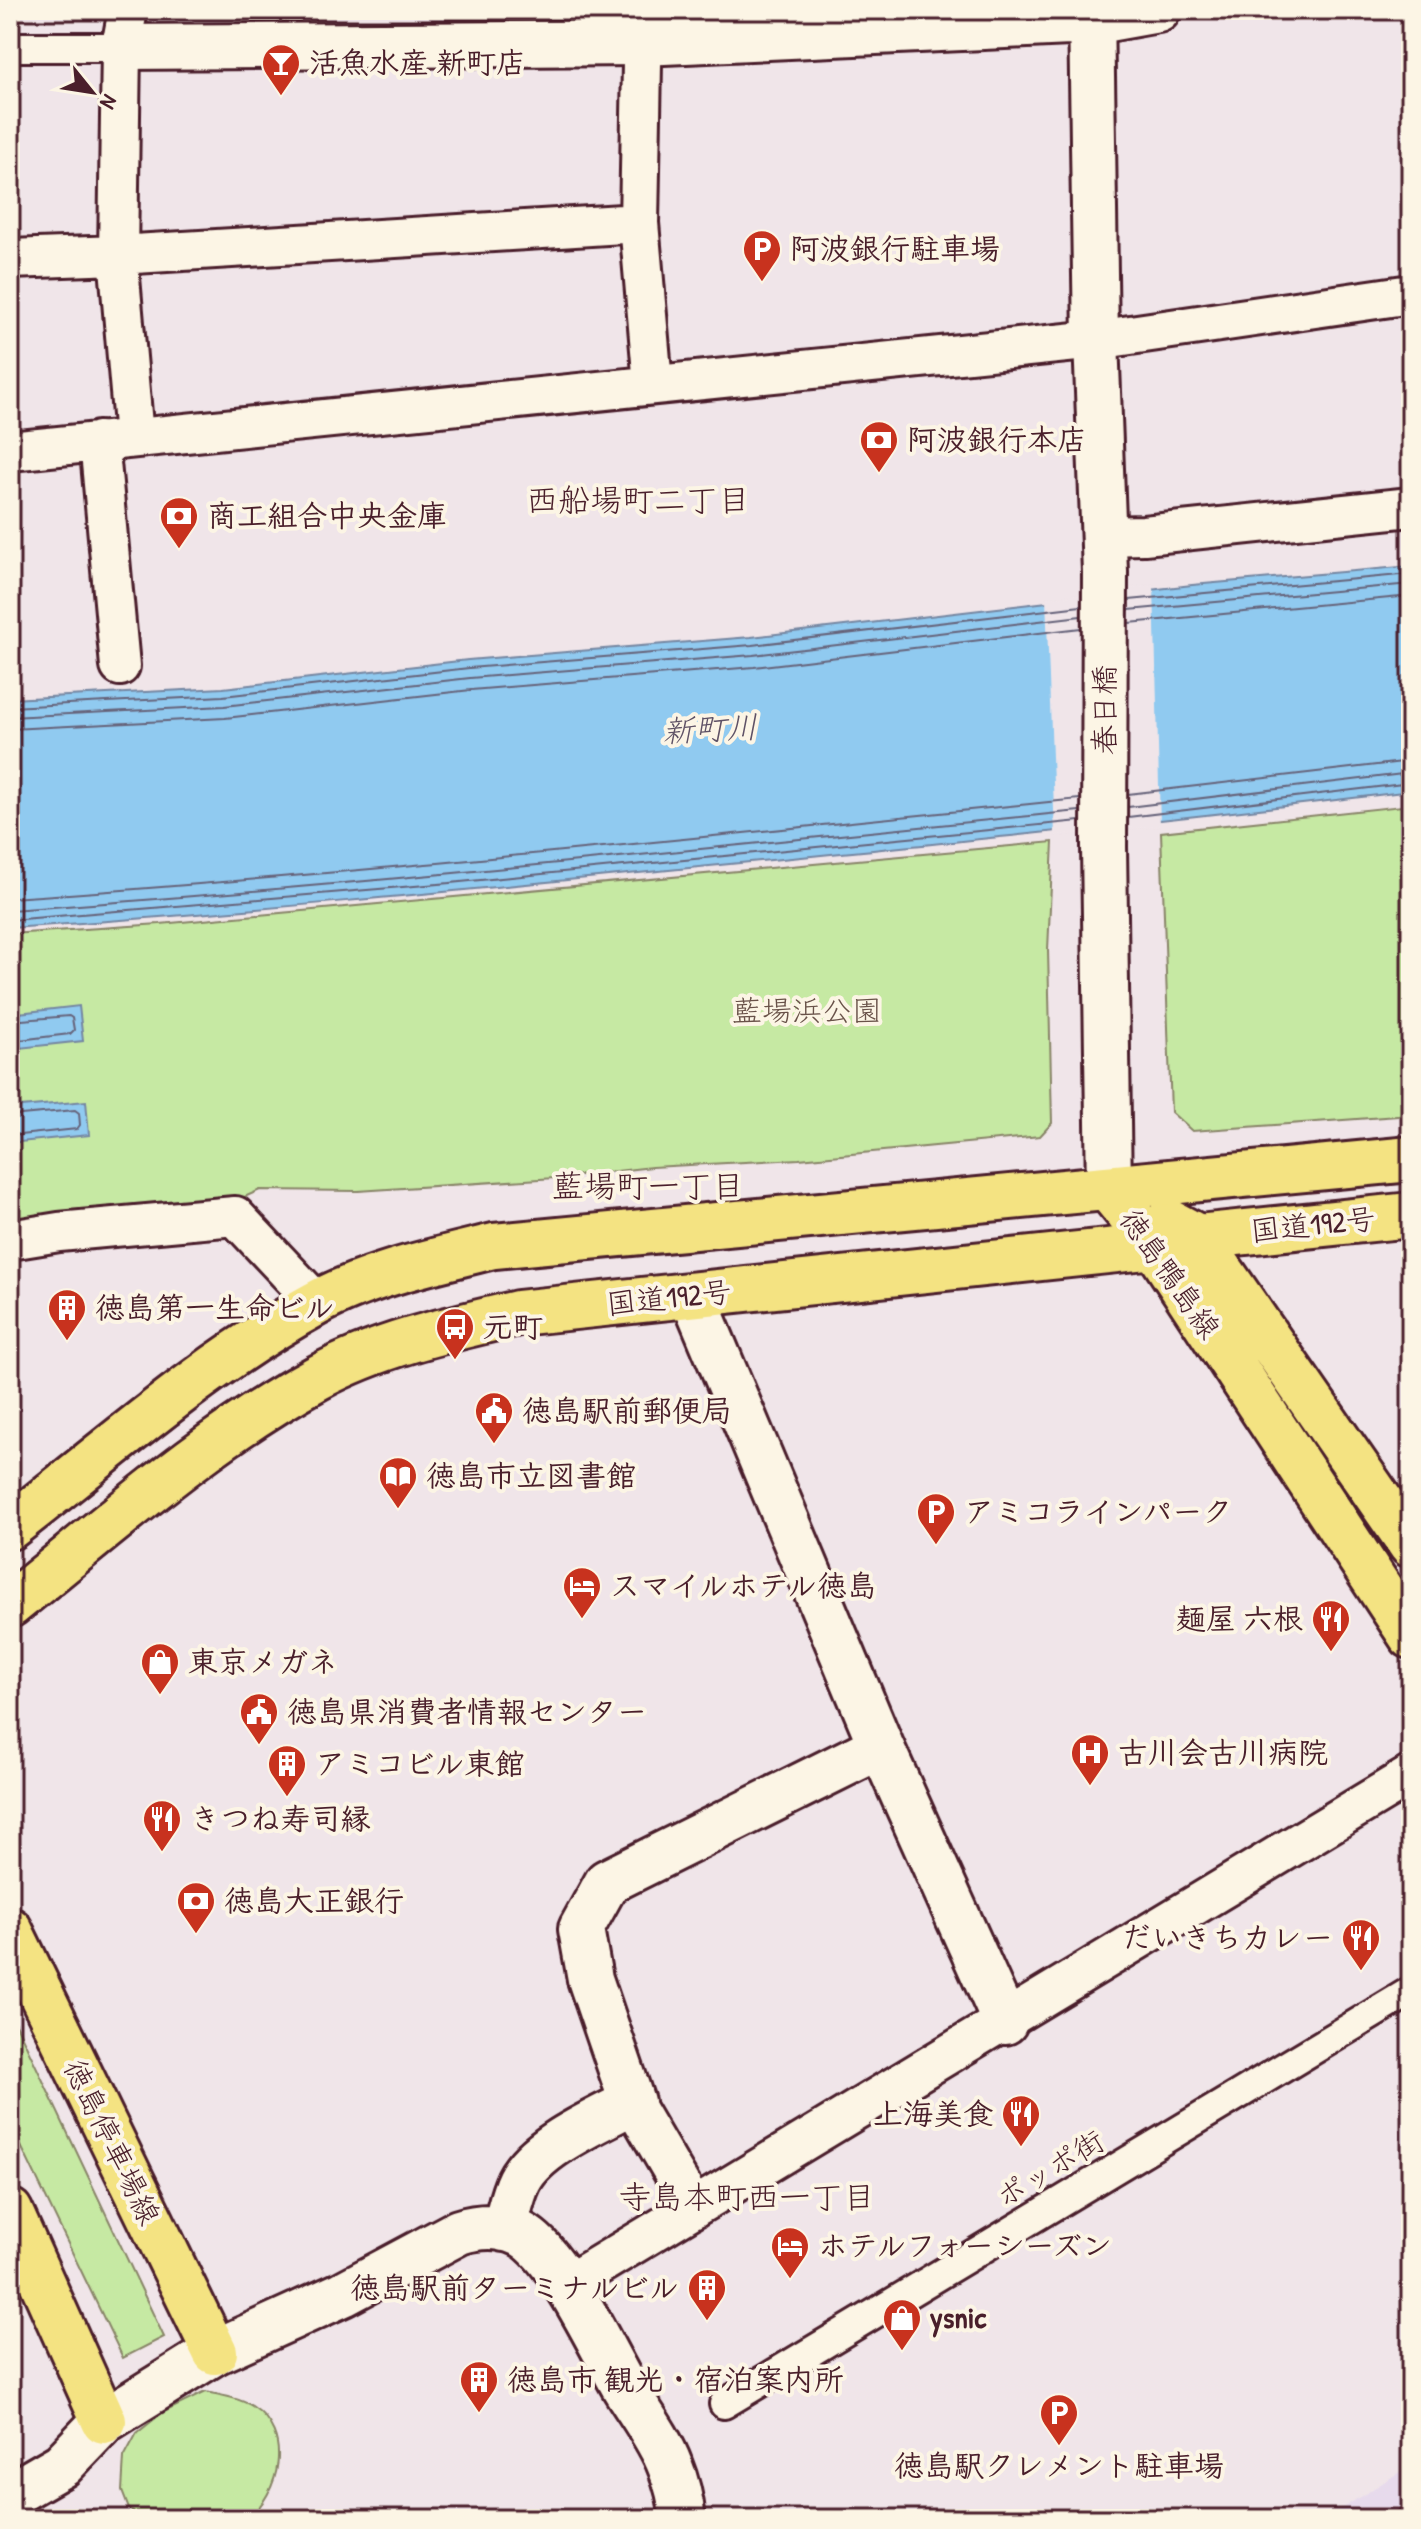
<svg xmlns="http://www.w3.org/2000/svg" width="1421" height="2529" font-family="'Patrick Hand','Klee One',sans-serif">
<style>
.built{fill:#e7daec}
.green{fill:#c6e9a3;stroke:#888467;stroke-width:2}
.water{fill:#90caf0;stroke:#7486a1;stroke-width:2}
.pier{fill:#f0e5e9}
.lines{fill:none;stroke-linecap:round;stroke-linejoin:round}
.shore{stroke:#66637a;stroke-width:2}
.pedestrian-casing{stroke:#4a1f2b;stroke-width:34}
.minor-casing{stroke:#4a1f2b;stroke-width:44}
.tertiary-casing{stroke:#4a1f2b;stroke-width:50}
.primary-casing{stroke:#4a1f2b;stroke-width:50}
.trunk-casing{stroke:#4a1f2b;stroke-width:50}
.pedestrian{stroke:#fcf5e5;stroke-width:28}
.minor{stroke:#fcf5e5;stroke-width:38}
.tertiary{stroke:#fcf5e5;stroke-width:44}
.primary{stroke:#f4e382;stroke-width:44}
.trunk{stroke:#f4e382;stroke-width:44}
.rail-casing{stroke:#4a1f2b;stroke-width:9}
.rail{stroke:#fcf5e5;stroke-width:6;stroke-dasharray:18;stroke-linecap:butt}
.labels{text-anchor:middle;stroke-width:8;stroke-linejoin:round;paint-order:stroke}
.poi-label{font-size:30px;font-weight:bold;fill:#4a1f2b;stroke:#fcf5e5;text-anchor:start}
.street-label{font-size:30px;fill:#4a1f2b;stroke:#fcf5e5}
.park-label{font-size:30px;fill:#695249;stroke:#fcf5e5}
.neighbourhood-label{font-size:32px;fill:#4a1f2b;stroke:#fcf5e5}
.water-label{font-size:32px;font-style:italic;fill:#5f5266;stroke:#fcf5e5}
</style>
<rect width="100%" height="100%" fill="#f0e5e9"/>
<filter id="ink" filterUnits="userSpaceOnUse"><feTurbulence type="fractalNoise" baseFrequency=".0125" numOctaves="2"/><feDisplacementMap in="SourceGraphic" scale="16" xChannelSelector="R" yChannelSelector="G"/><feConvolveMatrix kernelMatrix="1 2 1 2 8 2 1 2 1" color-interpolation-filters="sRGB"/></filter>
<g filter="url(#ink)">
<path class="built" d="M 1411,2465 L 1411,2519 L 1325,2519 Z"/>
<path class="green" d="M 1411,805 L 1411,1115 L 1192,1131 L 1171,1112 L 1161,832 Z
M 1053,842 L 1048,950 L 1052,1123 L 1040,1136 L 799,1159 L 652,1167 L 555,1178 L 358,1191 L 260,1190 L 240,1199 L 10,1225 L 10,934 L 160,924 Z
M 10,2011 L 164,2337 L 123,2358 L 10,2123 Z
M 205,2392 C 220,2395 239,2398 252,2406 C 294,2433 280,2493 247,2519 L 144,2519 L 129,2509 L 122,2491 L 124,2457 L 137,2433 L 162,2413 Z"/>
<path class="water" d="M 1411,566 L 1411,791 C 1167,821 924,845 679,869 C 457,891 234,913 10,928 L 10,699 L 223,688 L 468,660 L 751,637 L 1192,585 Z
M 79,1006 L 83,1041 L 10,1049 L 10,1014 Z
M 86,1101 L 89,1135 L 10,1143 L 10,1108 Z"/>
<path class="pier" d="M 1154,585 L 1160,826 L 1055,836 L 1046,598 Z"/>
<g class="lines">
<path class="shore" d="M 1129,600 L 1411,574
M 1129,610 L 1411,584
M 1129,623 L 1411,596
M 10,707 L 223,696 L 469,668 L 752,645 L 1081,606
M 10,717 L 224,706 L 470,678 L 753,655 L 1081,616
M 10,729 L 225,718 L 471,690 L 754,667 L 1081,628
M 1128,794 L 1411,761
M 1128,807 L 1411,773
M 1128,817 L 1411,783
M 10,898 C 367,874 724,834 1080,799
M 10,910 C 367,885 724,846 1080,811
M 10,920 L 450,883 L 1080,821
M 10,1021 L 69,1016 L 72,1018 L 74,1030 L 70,1034 L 10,1041
M 10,1116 L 75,1110 L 79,1113 L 80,1125 L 77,1129 L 10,1136"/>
<g class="pedestrian-casing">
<path id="pedestrian" d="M 10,47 L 121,47
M 724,2404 L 1411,1991"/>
</g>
<g class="minor-casing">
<path id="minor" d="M 128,10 L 121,47 L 118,255 L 134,437
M 643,10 L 639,223 L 653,384
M 10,259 L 118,255 L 639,223
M 99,441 L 120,666
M 10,451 L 1096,340 L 1411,294
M 1102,536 L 1144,535 L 1411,507
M 10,1240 L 59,1232 L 235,1216 L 317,1303
M 632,2102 L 694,2208
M 566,2285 L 1411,1775"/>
</g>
<g class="tertiary-casing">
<path id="tertiary" d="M 1091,10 L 1096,340 L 1105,572 L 1104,847 L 1109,1190
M 121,47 L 642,43 L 1091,22 L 1158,10
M 693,1296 L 881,1746 L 1005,2022
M 504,2229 C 509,2213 512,2195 519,2181 C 536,2146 599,2120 632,2102 L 590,1979 L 581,1929 L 607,1882 L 881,1746
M 10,2495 L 62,2465 L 104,2421 L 215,2352 L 343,2294 L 459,2232 C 481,2225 510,2224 529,2239 C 564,2266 601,2347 624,2387 C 639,2412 660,2439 670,2466 C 677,2483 681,2501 683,2519"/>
</g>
<g class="primary-casing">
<path id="primary" d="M 1109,1190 L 1155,1246 L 1411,1636
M 1168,1221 L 1198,1237 L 1411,1545
M 10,1930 L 215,2352
M 10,2211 L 104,2421"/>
</g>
<g class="trunk-casing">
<path id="trunk" d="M 10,1527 C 109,1450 205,1364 315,1304 C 367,1275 437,1260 494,1246 L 1411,1159
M 10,1605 C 109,1526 205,1439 317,1378 C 380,1344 449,1329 518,1313 L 1155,1246 L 1198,1237 L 1411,1215"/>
</g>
<use href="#pedestrian" class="pedestrian"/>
<use href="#minor" class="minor"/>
<use href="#tertiary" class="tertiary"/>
<use href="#primary" class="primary"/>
<use href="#trunk" class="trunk"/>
<g class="rail-casing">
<path id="rail" d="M 1393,2519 L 1411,2505"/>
</g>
<use href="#rail" class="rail"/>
</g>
</g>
<defs>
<g id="bar-pin" transform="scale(2)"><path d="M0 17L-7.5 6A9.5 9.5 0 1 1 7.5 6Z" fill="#c8321e" stroke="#fcf5e5"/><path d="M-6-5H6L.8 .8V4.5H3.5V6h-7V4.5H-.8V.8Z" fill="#fff"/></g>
<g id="parking-pin" transform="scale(2)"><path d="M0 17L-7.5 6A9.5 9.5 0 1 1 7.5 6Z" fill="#c8321e" stroke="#fcf5e5"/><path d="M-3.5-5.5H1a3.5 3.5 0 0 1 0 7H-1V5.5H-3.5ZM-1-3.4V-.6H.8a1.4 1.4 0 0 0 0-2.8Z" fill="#fff"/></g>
<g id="bank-pin" transform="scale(2)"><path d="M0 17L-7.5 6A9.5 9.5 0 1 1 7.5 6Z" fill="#c8321e" stroke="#fcf5e5"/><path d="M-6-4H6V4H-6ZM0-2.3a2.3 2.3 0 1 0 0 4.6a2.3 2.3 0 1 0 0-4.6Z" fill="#fff"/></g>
<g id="building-pin" transform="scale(2)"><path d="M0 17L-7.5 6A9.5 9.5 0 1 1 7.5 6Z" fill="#c8321e" stroke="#fcf5e5"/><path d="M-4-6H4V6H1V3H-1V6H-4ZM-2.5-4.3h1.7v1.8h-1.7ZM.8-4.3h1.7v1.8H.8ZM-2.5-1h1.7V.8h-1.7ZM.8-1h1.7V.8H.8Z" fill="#fff"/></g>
<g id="bus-pin" transform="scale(2)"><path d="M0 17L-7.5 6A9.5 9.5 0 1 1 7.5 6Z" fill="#c8321e" stroke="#fcf5e5"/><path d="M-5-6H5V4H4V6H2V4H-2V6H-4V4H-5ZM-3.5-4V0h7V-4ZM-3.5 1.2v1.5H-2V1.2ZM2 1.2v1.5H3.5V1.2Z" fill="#fff"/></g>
<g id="civic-pin" transform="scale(2)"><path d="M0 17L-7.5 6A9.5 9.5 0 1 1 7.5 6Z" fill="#c8321e" stroke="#fcf5e5"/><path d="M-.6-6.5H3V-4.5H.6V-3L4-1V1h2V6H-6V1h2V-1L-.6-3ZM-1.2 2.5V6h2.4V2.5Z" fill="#fff"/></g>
<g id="library-pin" transform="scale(2)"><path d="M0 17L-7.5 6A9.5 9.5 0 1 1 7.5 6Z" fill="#c8321e" stroke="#fcf5e5"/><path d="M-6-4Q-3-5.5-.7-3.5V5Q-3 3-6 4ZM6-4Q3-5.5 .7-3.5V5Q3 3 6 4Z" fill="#fff"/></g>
<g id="hotel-pin" transform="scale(2)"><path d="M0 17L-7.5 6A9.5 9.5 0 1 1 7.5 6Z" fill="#c8321e" stroke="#fcf5e5"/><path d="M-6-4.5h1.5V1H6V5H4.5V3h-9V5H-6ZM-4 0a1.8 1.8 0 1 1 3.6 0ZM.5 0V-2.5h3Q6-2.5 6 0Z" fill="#fff"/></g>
<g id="restaurant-pin" transform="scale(2)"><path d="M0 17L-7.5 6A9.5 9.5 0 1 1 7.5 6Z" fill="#c8321e" stroke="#fcf5e5"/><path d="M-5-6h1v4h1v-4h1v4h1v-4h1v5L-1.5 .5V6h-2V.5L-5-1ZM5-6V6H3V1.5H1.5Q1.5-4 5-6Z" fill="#fff"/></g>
<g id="shop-pin" transform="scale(2)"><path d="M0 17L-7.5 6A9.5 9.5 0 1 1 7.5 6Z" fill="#c8321e" stroke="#fcf5e5"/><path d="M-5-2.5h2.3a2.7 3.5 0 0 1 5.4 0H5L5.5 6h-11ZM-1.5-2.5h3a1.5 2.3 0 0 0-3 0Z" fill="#fff"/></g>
<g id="hospital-pin" transform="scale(2)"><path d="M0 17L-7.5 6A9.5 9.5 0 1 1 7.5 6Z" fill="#c8321e" stroke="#fcf5e5"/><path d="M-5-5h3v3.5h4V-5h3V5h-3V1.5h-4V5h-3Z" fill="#fff"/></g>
</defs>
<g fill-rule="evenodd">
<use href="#bar-pin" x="281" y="63"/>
<use href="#parking-pin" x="762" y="249"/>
<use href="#bank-pin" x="879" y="440"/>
<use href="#bank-pin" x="179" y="516"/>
<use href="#building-pin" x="67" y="1308"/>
<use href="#bus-pin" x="455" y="1327"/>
<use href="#civic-pin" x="494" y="1411"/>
<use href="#library-pin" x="398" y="1476"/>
<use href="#parking-pin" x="936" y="1512"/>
<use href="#hotel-pin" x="582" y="1586"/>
<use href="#restaurant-pin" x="1331" y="1619"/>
<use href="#shop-pin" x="160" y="1662"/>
<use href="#civic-pin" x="259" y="1712"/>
<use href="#hospital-pin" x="1090" y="1753"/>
<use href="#building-pin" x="287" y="1764"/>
<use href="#restaurant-pin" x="162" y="1819"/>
<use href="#bank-pin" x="196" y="1901"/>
<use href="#restaurant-pin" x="1361" y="1938"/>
<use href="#restaurant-pin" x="1021" y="2114"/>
<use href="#hotel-pin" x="790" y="2246"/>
<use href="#building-pin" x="707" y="2288"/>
<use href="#shop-pin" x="902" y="2318"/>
<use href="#building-pin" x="479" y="2380"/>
<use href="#parking-pin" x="1059" y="2413"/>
</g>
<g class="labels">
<g class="poi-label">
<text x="309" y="73">活魚水産 新町店</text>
<text x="790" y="259">阿波銀行駐車場</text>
<text x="907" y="450">阿波銀行本店</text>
<text x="207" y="526">商工組合中央金庫</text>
<text x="95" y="1318">徳島第一生命ビル</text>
<text x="483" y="1337">元町</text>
<text x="522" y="1421">徳島駅前郵便局</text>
<text x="426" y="1486">徳島市立図書館</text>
<text x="964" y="1522">アミコラインパーク</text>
<text x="610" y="1596">スマイルホテル徳島</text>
<text x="1303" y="1629" text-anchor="end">麺屋 六根</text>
<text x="188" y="1672">東京メガネ</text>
<text x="287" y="1722">徳島県消費者情報センター</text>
<text x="1118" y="1763">古川会古川病院</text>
<text x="315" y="1774">アミコビル東館</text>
<text x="190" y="1829">きつね寿司縁</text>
<text x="224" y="1911">徳島大正銀行</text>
<text x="1333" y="1948" text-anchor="end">だいきちカレー</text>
<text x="993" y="2124" text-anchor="end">上海美食</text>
<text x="818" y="2256">ホテルフォーシーズン</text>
<text x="679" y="2298" text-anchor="end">徳島駅前ターミナルビル</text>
<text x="930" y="2328">ysnic</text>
<text x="507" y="2390">徳島市 観光・宿泊案内所</text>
<text x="1059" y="2476" text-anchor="middle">徳島駅クレメント駐車場</text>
</g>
<g class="street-label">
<text transform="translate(1105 710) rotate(-90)" y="10">春日橋</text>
<text transform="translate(1313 1225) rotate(-6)" y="10">国道192号</text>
<text transform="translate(1170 1274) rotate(55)" y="10">徳島鴨島線</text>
<text transform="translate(669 1298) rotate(-6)" y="10">国道192号</text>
<text transform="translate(112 2142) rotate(64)" y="10">徳島停車場線</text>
<text transform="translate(1050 2169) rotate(-31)" y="10">ポッポ街</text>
</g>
<g class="park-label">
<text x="807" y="1021">藍場浜公園</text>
</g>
<g class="neighbourhood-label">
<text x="638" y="511">西船場町二丁目</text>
<text x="648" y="1197">藍場町一丁目</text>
<text x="747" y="2208">寺島本町西一丁目</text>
</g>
<g class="water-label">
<text transform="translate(710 729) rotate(-3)" y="11">新町川</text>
</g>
</g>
<rect width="1421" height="2529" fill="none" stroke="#fcf5e5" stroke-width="40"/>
<rect x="20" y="20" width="1381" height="2489" fill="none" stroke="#4a1f2b" stroke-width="3" filter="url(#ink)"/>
<g transform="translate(92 92) rotate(120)" stroke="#fcf5e5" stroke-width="6" paint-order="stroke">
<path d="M0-6L14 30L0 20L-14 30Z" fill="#4a1f2b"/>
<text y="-12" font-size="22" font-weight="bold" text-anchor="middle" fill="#4a1f2b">N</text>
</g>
</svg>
